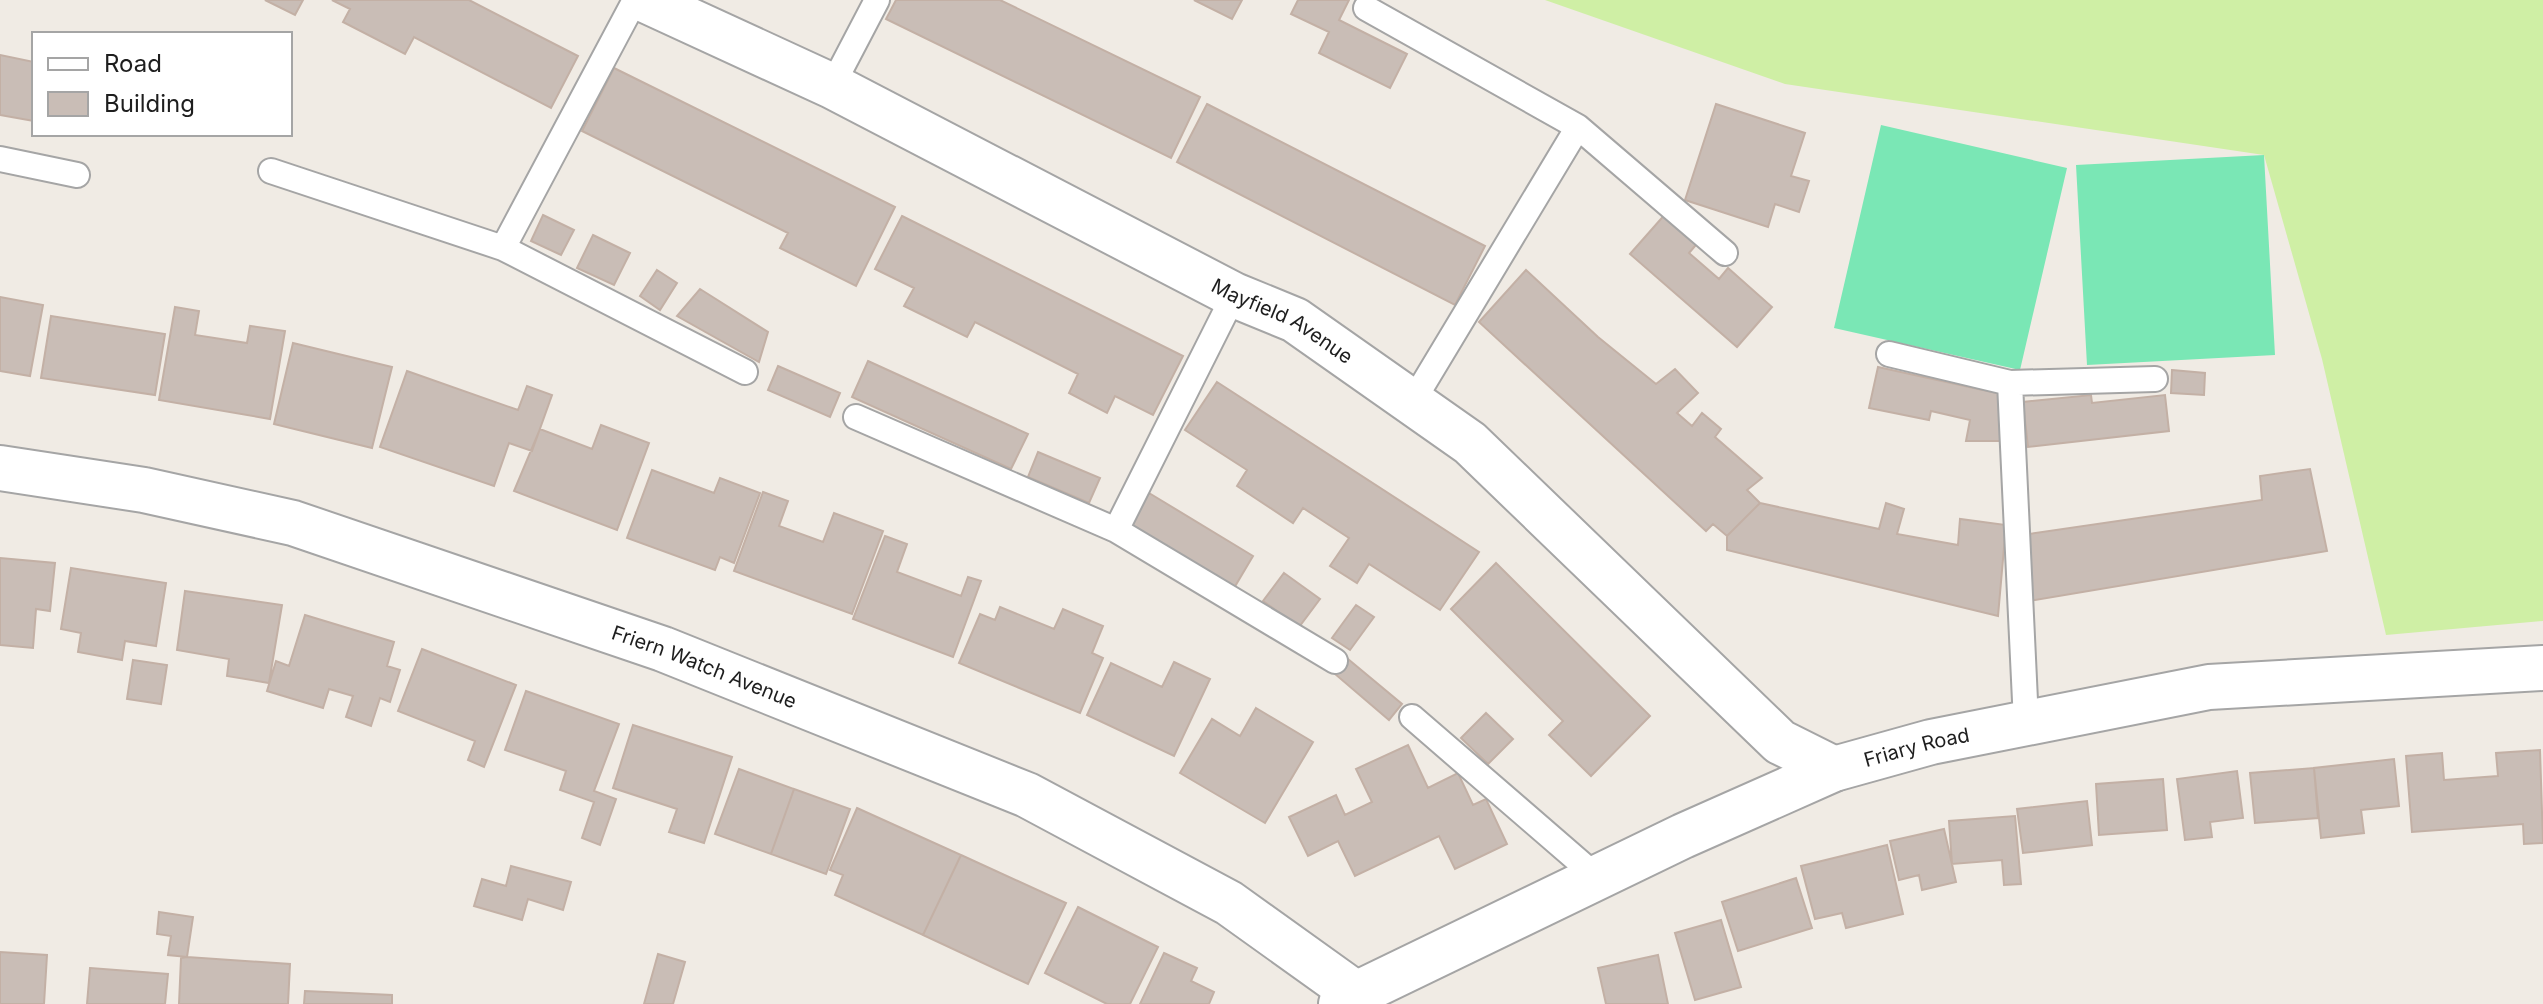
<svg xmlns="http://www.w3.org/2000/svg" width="2543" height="1004" font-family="Inter,sans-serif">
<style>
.grass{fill:#cfefa5}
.pitch{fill:#7ae7b5}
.building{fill:#c9bdb6;stroke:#c3b0a5;stroke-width:2}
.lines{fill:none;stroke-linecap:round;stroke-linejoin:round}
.service-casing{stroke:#a5a5a5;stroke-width:28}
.minor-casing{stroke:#a5a5a5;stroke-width:48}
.tertiary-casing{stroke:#a5a5a5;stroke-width:48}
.service{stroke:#fff;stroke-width:24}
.minor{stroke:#fff;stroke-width:44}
.tertiary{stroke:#fff;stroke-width:44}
.labels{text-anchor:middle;stroke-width:6;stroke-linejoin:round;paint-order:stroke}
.street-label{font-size:20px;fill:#1e1e1e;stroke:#fff}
</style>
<rect width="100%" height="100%" fill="#f0ebe4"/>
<path class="grass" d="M 1545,0 L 2543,0 L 2543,621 L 2386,635 L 2322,359 L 2264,155 L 1785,84 Z"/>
<path class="pitch" d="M 1881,125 L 2067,168 L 2020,370 L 1834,328 Z
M 2264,155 L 2275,355 L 2087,365 L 2076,165 Z"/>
<path class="building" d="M 265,0 L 303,0 L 295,15 Z
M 332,0 L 469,0 L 578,56 L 551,108 L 414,37 L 405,54 L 343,22 L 350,9 Z
M 896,0 L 1000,0 L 1200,97 L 1171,158 L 886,19 Z
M 1194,0 L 1242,0 L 1232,19 Z
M 1298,0 L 1349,0 L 1339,20 L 1407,54 L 1390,88 L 1319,53 L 1329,32 L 1291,14 Z
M 0,55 L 34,62 L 34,121 L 0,115 Z
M 614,68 L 895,207 L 856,286 L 780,248 L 788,233 L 582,131 Z
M 1207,104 L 1485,246 L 1455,305 L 1177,162 Z
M 1716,104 L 1805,133 L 1791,176 L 1809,181 L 1799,212 L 1775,204 L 1768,227 L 1685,200 Z
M 1668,211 L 1701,239 L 1689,253 L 1719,279 L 1728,268 L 1772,307 L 1737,347 L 1630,254 Z
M 543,215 L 574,230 L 561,255 L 531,241 Z
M 902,216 L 1183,356 L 1153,415 L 1115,396 L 1107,413 L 1069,393 L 1078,374 L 975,322 L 967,337 L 904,306 L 914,288 L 875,269 Z
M 593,235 L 630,253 L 614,285 L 577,268 Z
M 657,270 L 677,283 L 660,310 L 640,296 Z
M 1526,270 L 1598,337 L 1656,384 L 1675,369 L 1698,393 L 1677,413 L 1692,426 L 1702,413 L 1721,429 L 1715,437 L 1762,478 L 1747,490 L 1760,503 L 1727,536 L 1713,524 L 1706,531 L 1479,322 Z
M 700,289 L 768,332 L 759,362 L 677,316 Z
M 0,297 L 43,305 L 30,376 L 0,371 Z
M 175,307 L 199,311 L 195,335 L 247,343 L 250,326 L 285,331 L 270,419 L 159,400 Z
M 51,316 L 165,334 L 155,395 L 41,378 Z
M 293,343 L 392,367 L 372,448 L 274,424 Z
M 868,361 L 1028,434 L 1011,469 L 852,397 Z
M 778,366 L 840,393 L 830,417 L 768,390 Z
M 1878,367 L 2001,394 L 2003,441 L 1966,441 L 1970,420 L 1931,411 L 1929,420 L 1869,408 Z
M 2172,370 L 2205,373 L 2204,395 L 2171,393 Z
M 407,371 L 518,410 L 527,386 L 552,395 L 532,451 L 509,443 L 494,486 L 380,447 Z
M 1217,382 L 1479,552 L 1440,610 L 1369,564 L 1357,583 L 1330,566 L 1349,538 L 1303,508 L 1293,523 L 1237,486 L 1247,470 L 1185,430 Z
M 2091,395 L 2092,403 L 2165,395 L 2169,431 L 2028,447 L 2023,402 Z
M 601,425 L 649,443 L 617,530 L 514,491 L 540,429 L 592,449 Z
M 1038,452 L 1100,478 L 1089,503 L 1028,477 Z
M 2310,469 L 2327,551 L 2029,601 L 2029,534 L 2262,500 L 2260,476 Z
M 652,470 L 714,493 L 720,478 L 760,493 L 734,563 L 720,557 L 715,570 L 627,538 Z
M 763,492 L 788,501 L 779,526 L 823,542 L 834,513 L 883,531 L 852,614 L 734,571 Z
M 1149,493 L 1253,556 L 1234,588 L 1129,524 Z
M 1760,503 L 1879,529 L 1886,503 L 1904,509 L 1897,534 L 1958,545 L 1960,519 L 2006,525 L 1998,616 L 1727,550 L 1727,536 Z
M 885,536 L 907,544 L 897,572 L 961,596 L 968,577 L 981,581 L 953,657 L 853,619 Z
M 0,558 L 55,563 L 50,611 L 36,609 L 33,648 L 0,645 Z
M 1496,563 L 1650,716 L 1591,776 L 1549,735 L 1563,721 L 1451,609 Z
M 71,568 L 166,583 L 156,646 L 125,641 L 122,660 L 78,652 L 81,633 L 61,629 Z
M 1284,573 L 1320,599 L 1299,627 L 1263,601 Z
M 185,591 L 282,605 L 269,683 L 227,676 L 229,659 L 177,650 Z
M 1356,605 L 1374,617 L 1350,650 L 1332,638 Z
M 1000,607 L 1054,629 L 1063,609 L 1103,626 L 1092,653 L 1103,658 L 1080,713 L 959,663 L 980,614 L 995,620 Z
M 305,615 L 394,642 L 387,666 L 400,670 L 390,702 L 380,698 L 371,726 L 346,717 L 353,696 L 329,689 L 323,708 L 267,691 L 276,661 L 289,666 Z
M 422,649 L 516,685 L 484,767 L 468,760 L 475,741 L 398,711 Z
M 1348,659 L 1402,704 L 1389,720 L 1335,674 Z
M 133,660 L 167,665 L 161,704 L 127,699 Z
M 1174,662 L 1210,679 L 1174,756 L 1087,715 L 1111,663 L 1162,687 Z
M 526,691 L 619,724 L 594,791 L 616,799 L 600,845 L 582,838 L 594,802 L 560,790 L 566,771 L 505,750 Z
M 1256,708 L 1313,742 L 1265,823 L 1180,773 L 1212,719 L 1240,736 Z
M 1486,713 L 1513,739 L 1488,764 L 1461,738 Z
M 633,725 L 732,757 L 704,843 L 669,832 L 677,809 L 613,788 Z
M 1408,745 L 1428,788 L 1458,773 L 1473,805 L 1486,799 L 1507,844 L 1455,869 L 1439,836 L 1355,876 L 1338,841 L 1308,856 L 1289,817 L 1336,795 L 1345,815 L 1372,802 L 1356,769 Z
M 2540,750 L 2543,843 L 2524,844 L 2523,824 L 2412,832 L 2406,756 L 2442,753 L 2444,780 L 2498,776 L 2496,753 Z
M 2394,759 L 2399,806 L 2361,810 L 2364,833 L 2321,838 L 2314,768 Z
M 2314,768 L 2318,818 L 2255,823 L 2250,773 Z
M 739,769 L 794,789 L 771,854 L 715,834 Z
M 2237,771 L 2243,818 L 2210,822 L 2212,837 L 2185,840 L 2177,779 Z
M 2163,779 L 2167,830 L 2099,835 L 2096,784 Z
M 794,789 L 850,809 L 826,874 L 771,854 Z
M 2087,801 L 2092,845 L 2023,853 L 2017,809 Z
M 857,808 L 961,855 L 923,935 L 835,895 L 843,875 L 830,870 Z
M 2015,816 L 2021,884 L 2004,885 L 2002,860 L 1952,864 L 1949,821 Z
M 1944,829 L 1956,882 L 1922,890 L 1919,875 L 1899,880 L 1890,841 Z
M 1887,845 L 1903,914 L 1846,928 L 1842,913 L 1815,919 L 1801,866 Z
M 961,855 L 1066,903 L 1028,984 L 923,935 Z
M 511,866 L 571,882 L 563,910 L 528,899 L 522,920 L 474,906 L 482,879 L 506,886 Z
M 1796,878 L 1812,928 L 1738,951 L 1722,902 Z
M 1078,907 L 1158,947 L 1130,1004 L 1107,1004 L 1045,973 Z
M 159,912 L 193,917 L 187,957 L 168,955 L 171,936 L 157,934 Z
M 1721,920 L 1741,987 L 1695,1000 L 1675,933 Z
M 0,952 L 47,955 L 44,1004 L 0,1004 Z
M 1164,953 L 1197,968 L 1191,981 L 1214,992 L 1209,1004 L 1140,1004 Z
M 658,954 L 685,962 L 673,1004 L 644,1004 Z
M 1658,955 L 1668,1004 L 1606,1004 L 1598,968 Z
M 187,957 L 290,964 L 288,1004 L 179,1004 L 181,958 Z
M 90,968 L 168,974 L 165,1004 L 87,1004 Z
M 305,991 L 392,995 L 392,1004 L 304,1004 Z"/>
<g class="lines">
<g class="service-casing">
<path id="service" d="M 1366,8 L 1578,127 L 1725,253
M 832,86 L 877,0
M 0,159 L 77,175
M 271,171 L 503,248 L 745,372
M 503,248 L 635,0
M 1889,354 L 2010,383 L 2155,379
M 2010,383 L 2026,722
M 1413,401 L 1578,127
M 856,417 L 1116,530 L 1335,661
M 1116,530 L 1234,295
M 1412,717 L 1597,877"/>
</g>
<g class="minor-casing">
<g id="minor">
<path id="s1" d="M 645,0 L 832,86 L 1234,295 L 1295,320 L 1470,443 L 1780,742 L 1834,769"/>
<path id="s2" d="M 0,468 L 144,490 L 293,523 L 663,649 L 1027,795 L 1229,903 L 1356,994"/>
</g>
</g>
<g class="tertiary-casing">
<g id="tertiary">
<path id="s3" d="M 1341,1004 L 1356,994 L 1683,836 L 1834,769 L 1931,742 L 2209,687 L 2543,668"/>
</g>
</g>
<use href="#service" class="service"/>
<use href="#minor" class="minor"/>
<use href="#tertiary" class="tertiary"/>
</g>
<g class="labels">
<g class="street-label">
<text dy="7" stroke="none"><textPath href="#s1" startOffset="714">Mayfield Avenue</textPath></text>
<text dy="7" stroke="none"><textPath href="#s2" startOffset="734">Friern Watch Avenue</textPath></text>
<text dy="7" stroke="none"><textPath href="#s3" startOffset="632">Friary Road</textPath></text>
</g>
</g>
<rect x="32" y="32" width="260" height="104" fill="#ffffff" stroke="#a5a5a5" stroke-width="2"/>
<rect x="48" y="58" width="40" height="12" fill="#ffffff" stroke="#a5a5a5" stroke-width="2"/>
<text x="104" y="72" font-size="24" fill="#1e1e1e">Road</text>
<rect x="48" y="92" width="40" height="24" fill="#c9bdb6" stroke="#a5a5a5" stroke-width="2"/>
<text x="104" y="112" font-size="24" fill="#1e1e1e">Building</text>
</svg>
